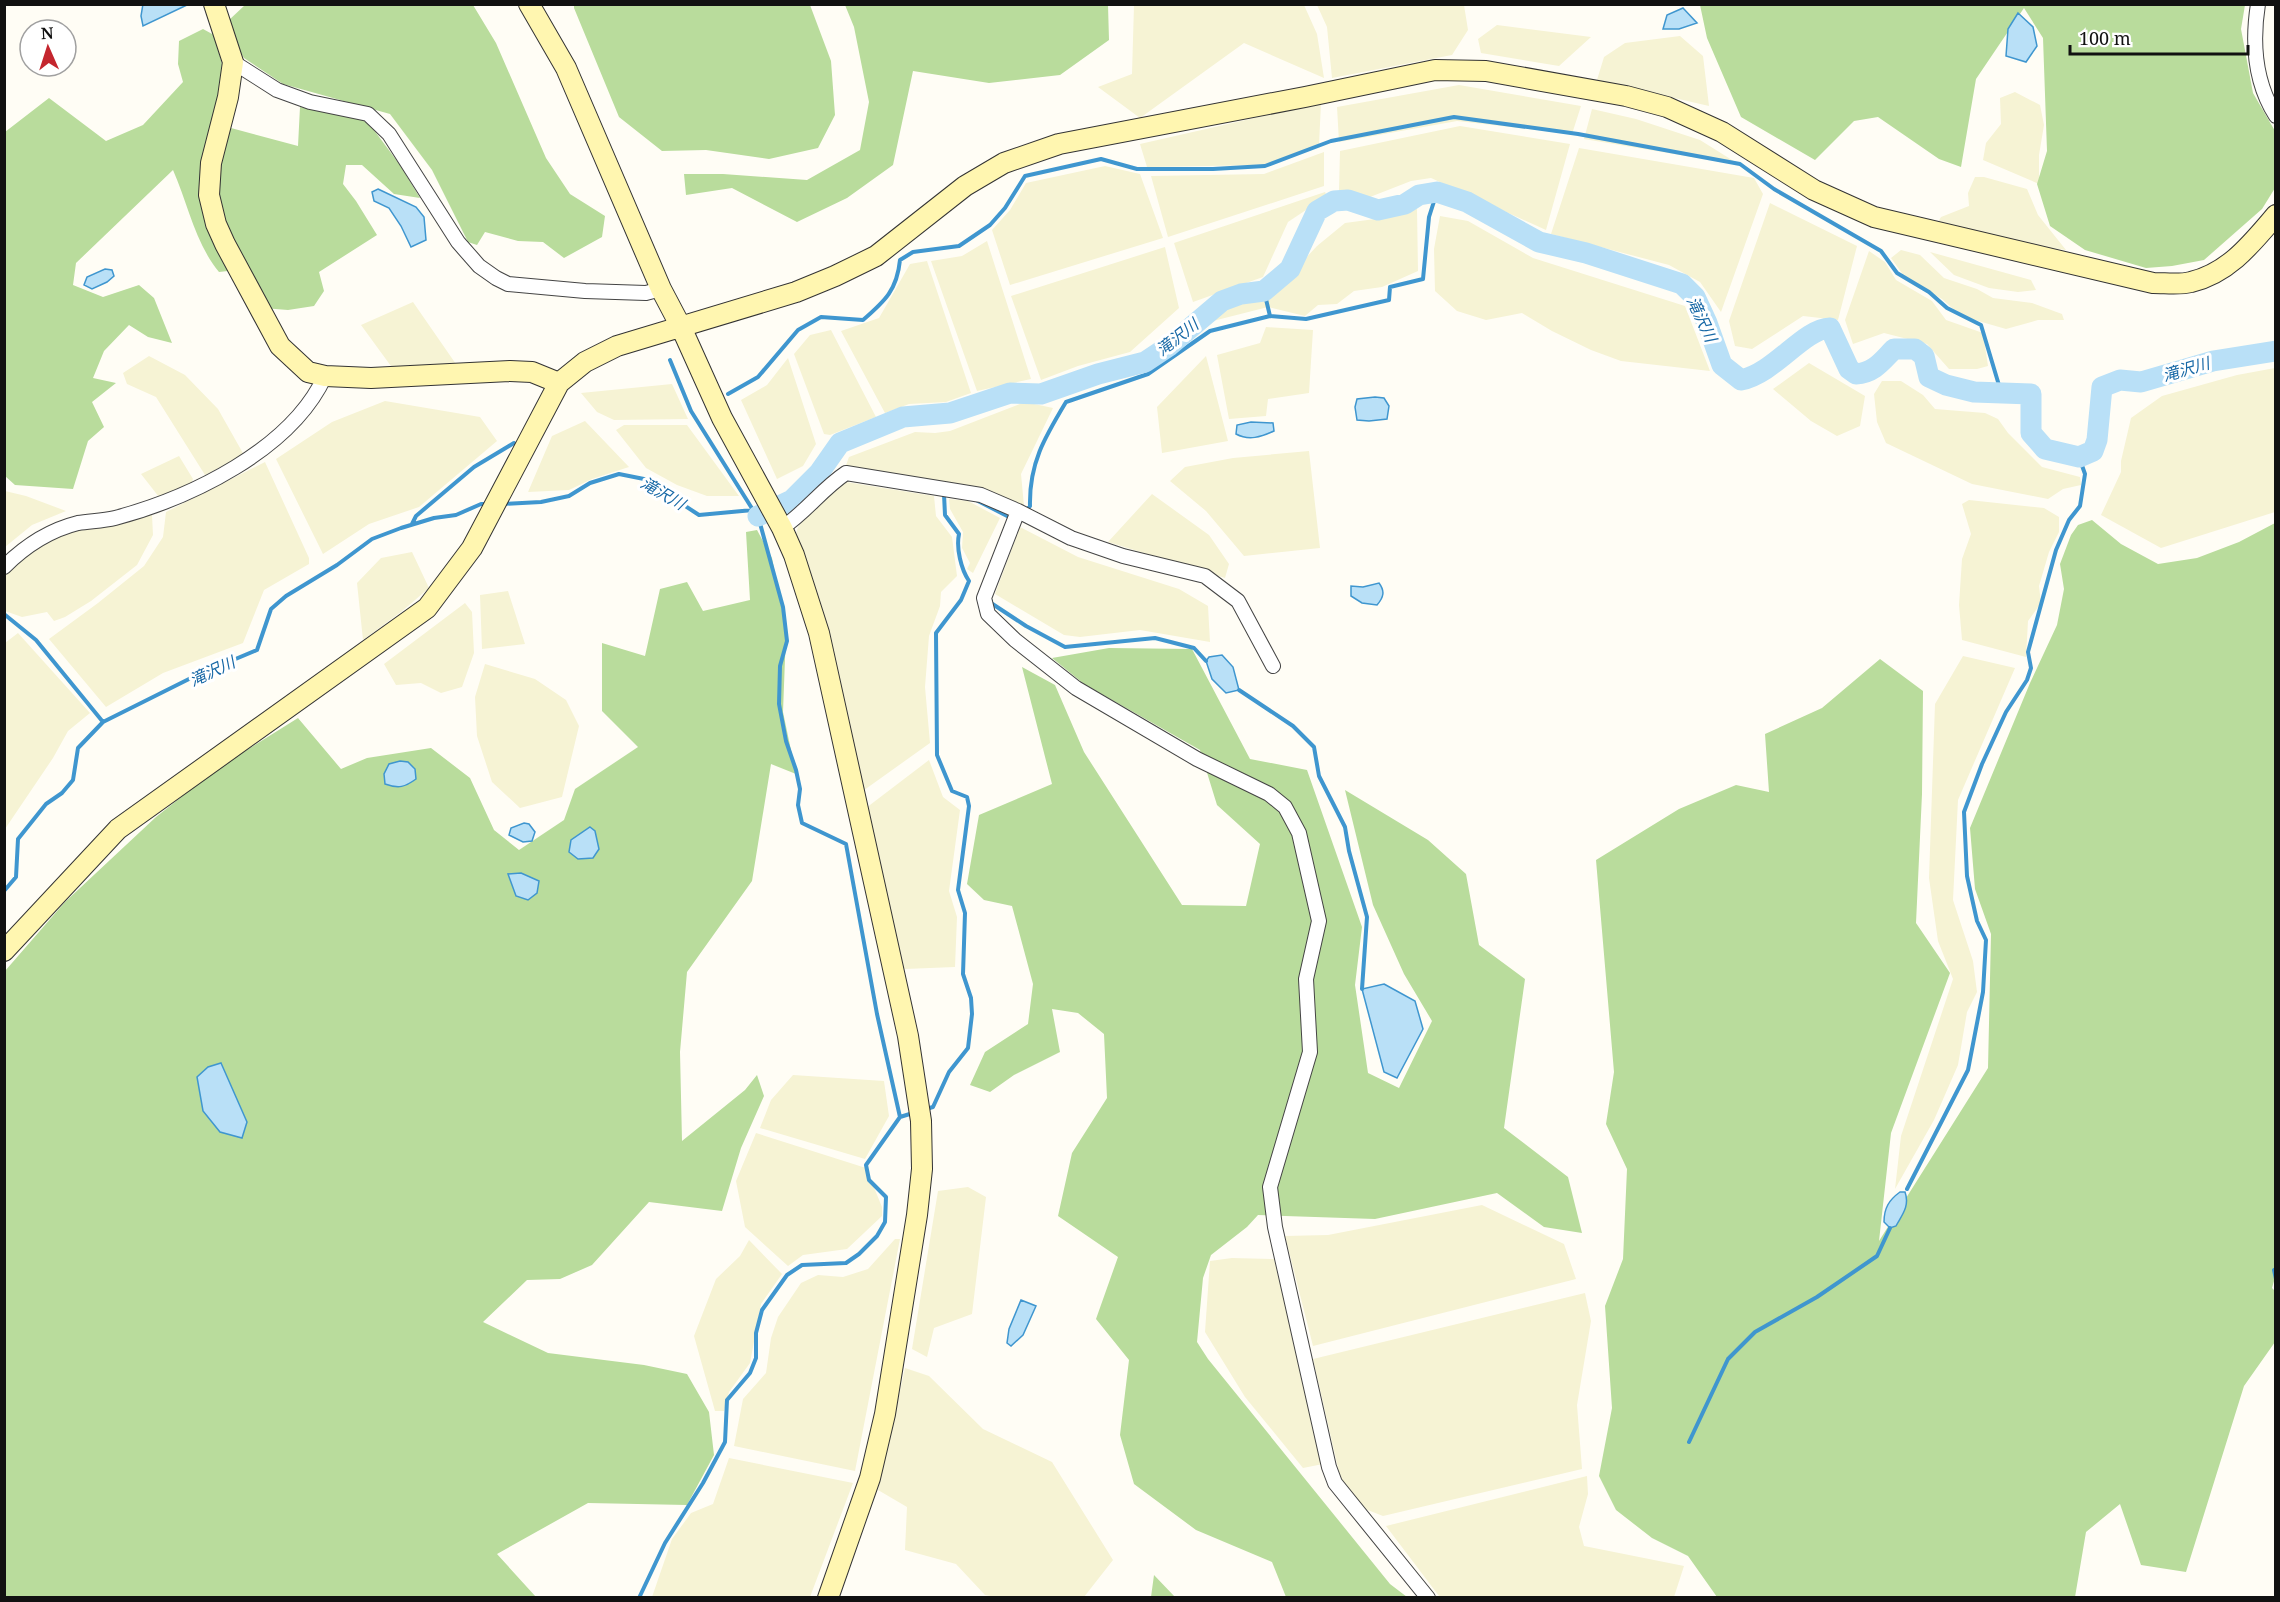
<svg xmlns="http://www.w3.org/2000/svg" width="2280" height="1602" font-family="'Noto Serif','Noto Sans JP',serif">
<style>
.farmland{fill:#f6f3d4}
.forest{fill:#b9dc9c}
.water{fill:#b9e0f7;stroke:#3f96cf;stroke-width:1.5}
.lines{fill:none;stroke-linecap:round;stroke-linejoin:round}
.stream{stroke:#3f96cf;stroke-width:4}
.river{stroke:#b9e0f7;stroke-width:21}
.street-casing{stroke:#444;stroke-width:16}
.secondary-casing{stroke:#333;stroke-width:22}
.street{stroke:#fff;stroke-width:14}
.secondary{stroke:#fff6b0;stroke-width:20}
.labels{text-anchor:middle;stroke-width:6;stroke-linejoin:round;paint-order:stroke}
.water-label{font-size:16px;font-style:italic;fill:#1768a6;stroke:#fff}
</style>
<rect width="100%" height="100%" fill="#fffdf5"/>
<path class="farmland" d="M 1134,5 L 1304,5 L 1317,34 L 1324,78 L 1244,43 L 1140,118 L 1098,87 L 1132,74 Z
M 1317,5 L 1464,5 L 1468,30 L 1452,55 L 1332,78 L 1327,27 Z
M 1497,25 L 1591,37 L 1559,66 L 1481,53 L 1478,39 Z
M 1680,36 L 1703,56 L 1709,106 L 1597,80 L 1604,57 L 1625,43 Z
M 1459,85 L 1581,106 L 1572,134 L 1457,121 L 1339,142 L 1337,107 Z
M 2015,92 L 2040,105 L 2044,125 L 2039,155 L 2039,184 L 1983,160 L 1986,143 L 2001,124 L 2000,98 Z
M 1321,103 L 1319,145 L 1264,165 L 1147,167 L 1140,144 Z
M 1592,109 L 1636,119 L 1700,140 L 1740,165 L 1584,139 Z
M 1460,126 L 1570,144 L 1546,230 L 1431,178 L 1411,181 L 1370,197 L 1339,191 L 1340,151 Z
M 1579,148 L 1754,178 L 1763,194 L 1721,312 L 1700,282 L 1669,265 L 1551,234 Z
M 1324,152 L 1324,186 L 1168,237 L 1151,176 L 1264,174 Z
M 1105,166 L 1140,174 L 1163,238 L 1010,285 L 992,230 L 1010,210 L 1026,183 Z
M 1975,177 L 1984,177 L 2027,189 L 2038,215 L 2066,250 L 2029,245 L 1935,227 L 1941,217 L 1969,206 L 1968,193 Z
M 1325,192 L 1327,196 L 1288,222 L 1263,277 L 1193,302 L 1174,243 Z
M 1770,203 L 1857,246 L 1838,320 L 1803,316 L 1752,349 L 1735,346 L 1729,321 Z
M 1417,208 L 1418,271 L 1382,287 L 1354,291 L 1337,304 L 1318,305 L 1305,316 L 1268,307 L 1209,322 L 1240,300 L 1277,289 L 1317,246 L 1345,223 L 1390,217 Z
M 1440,216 L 1468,221 L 1533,258 L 1685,306 L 1710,371 L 1621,361 L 1591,350 L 1552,331 L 1522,313 L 1486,320 L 1457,311 L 1435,291 L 1434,249 Z
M 987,241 L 1031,379 L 977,391 L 931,261 L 962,256 Z
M 1165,247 L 1179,308 L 1130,352 L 1078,366 L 1041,380 L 1011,296 Z
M 1901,250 L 1920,255 L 1944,278 L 1977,289 L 1993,298 L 2032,303 L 2062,314 L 2064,320 L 2038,320 L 2006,329 L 1961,316 L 1942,299 L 1904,276 L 1891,258 Z
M 1869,251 L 1885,262 L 1896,280 L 1932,301 L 1946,320 L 1983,333 L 1988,366 L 1977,369 L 1949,369 L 1927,344 L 1884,333 L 1853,344 L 1845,320 Z
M 1930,252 L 2031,280 L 2036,290 L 2018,292 L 1989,288 L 1954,275 Z
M 927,261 L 971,393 L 946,402 L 909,404 L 885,413 L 841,331 L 879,318 L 910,264 Z
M 413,302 L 458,367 L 396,373 L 361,325 Z
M 1266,327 L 1313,330 L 1309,393 L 1268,399 L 1266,416 L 1229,419 L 1217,355 L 1260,343 Z
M 831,330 L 876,417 L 830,435 L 824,434 L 794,354 L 810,335 Z
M 149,356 L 185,375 L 218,409 L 244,455 L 205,475 L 156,397 L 127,384 L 123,373 Z
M 1206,356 L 1228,441 L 1162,453 L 1157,407 Z
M 788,358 L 816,444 L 803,466 L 777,479 L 741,400 L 767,385 Z
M 1809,363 L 1865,396 L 1860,426 L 1837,436 L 1811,421 L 1773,389 Z
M 2275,368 L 2275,512 L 2161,548 L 2101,515 L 2121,472 L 2121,461 L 2131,418 L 2162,396 L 2237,375 Z
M 1882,381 L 1901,381 L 1923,395 L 1935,409 L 1985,413 L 1998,419 L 2008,433 L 2042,467 L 2080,477 L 2081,485 L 2063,489 L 2048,499 L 1972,484 L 1886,443 L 1877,422 L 1874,394 Z
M 672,384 L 688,419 L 614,420 L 597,412 L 581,393 Z
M 385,401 L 480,417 L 497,441 L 419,507 L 369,524 L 323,554 L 276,459 L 332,422 Z
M 1025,402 L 1053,408 L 1021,474 L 1024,506 L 978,488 L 845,468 L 849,457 L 915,432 L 935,433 L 950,431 Z
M 585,421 L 629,467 L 592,479 L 569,490 L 528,492 L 552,436 Z
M 624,425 L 687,425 L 739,496 L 707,496 L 677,485 L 646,468 L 616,430 Z
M 1309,451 L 1320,548 L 1244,556 L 1206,511 L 1170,481 L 1185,467 L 1233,458 Z
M 179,456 L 193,479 L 191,484 L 159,497 L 141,474 Z
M 265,462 L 309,558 L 309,564 L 264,590 L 243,643 L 163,673 L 106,707 L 49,639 L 98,603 L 144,566 L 163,537 L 166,512 Z
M 846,482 L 934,496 L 936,516 L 952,537 L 957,576 L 941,592 L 940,606 L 929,636 L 925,687 L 930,743 L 860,793 L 812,576 L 794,540 L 798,527 L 831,485 Z
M 5,491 L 26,496 L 66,511 L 32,525 L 5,547 Z
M 1152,494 L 1209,535 L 1229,564 L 1225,578 L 1108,542 Z
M 949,499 L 968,501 L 1000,518 L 973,573 L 967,569 L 970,563 L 962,548 L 963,532 L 950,509 Z
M 1969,500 L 2044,508 L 2059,517 L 2059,532 L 2049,552 L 2039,586 L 2041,603 L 2028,621 L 2026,657 L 1962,640 L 1959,605 L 1962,559 L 1971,534 L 1962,504 Z
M 152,515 L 153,535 L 137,565 L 91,601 L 65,617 L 54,621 L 47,612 L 22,617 L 5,611 L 4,572 L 21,557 L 61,533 Z
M 1020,527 L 1078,557 L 1179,589 L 1208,606 L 1210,642 L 1140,630 L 1080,637 L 1064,635 L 995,594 Z
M 412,552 L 429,588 L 401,612 L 363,640 L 357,583 L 381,558 Z
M 508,591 L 525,644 L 482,649 L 480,595 Z
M 465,603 L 472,612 L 474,653 L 462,687 L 441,693 L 421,683 L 396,685 L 384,664 Z
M 18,633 L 90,713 L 68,731 L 53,758 L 5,829 L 5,643 Z
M 1963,656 L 2015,668 L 1958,800 L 1953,900 L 1973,961 L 1977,992 L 1967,1012 L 1958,1065 L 1934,1120 L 1895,1189 L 1901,1136 L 1953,979 L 1938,941 L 1929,878 L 1935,704 Z
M 485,664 L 535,679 L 566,700 L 579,726 L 562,797 L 520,808 L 492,782 L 477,736 L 475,697 Z
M 929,760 L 943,797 L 960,810 L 949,891 L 957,917 L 955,967 L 905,969 L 898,962 L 866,808 Z
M 793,1075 L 884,1081 L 889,1116 L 865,1159 L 760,1128 L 771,1100 Z
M 756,1133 L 866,1168 L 882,1207 L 882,1216 L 847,1249 L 803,1255 L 788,1266 L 745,1227 L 736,1181 Z
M 968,1187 L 986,1197 L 972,1314 L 934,1328 L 927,1357 L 912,1349 L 938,1191 Z
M 1482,1205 L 1564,1244 L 1576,1279 L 1313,1346 L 1285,1236 L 1328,1235 Z
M 895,1239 L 900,1239 L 855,1471 L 734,1446 L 743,1399 L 766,1373 L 771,1338 L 778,1317 L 801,1283 L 818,1275 L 843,1277 L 868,1269 Z
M 749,1240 L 782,1274 L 761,1304 L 750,1363 L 729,1392 L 724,1411 L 715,1411 L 694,1336 L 716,1279 L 740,1256 Z
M 1232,1258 L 1274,1259 L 1323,1464 L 1303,1468 L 1245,1397 L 1205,1332 L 1210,1261 Z
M 1585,1293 L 1591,1321 L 1577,1405 L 1582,1469 L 1383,1516 L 1360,1507 L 1341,1481 L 1313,1359 Z
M 905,1368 L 929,1376 L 983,1429 L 1052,1462 L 1113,1560 L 1084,1597 L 1001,1598 L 985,1595 L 956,1564 L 905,1550 L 907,1507 L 878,1490 Z
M 729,1458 L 853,1483 L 810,1597 L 652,1597 L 672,1539 L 691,1513 L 713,1504 Z
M 1587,1476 L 1588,1494 L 1579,1527 L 1584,1546 L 1684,1566 L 1674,1597 L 1443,1597 L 1439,1596 L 1386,1526 Z"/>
<path class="forest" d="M 245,5 L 473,5 L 496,43 L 546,158 L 570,194 L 605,216 L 602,237 L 564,258 L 543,242 L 518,241 L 485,232 L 477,245 L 468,242 L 432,170 L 390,114 L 283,84 L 244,58 L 231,37 L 228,21 Z
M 574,5 L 810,5 L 831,61 L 835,115 L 818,148 L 769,159 L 706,150 L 662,151 L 619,117 L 574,8 Z
M 845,5 L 1108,5 L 1109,40 L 1060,75 L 989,83 L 913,71 L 893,165 L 847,198 L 797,222 L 732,188 L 686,195 L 684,174 L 723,174 L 807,180 L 860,150 L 869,102 L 854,27 Z
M 1700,5 L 2245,5 L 2241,29 L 2253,93 L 2275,131 L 2275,188 L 2262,209 L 2204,260 L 2172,266 L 2146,268 L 2085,250 L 2050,226 L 2037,184 L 2047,151 L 2043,38 L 2024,8 L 1976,79 L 1961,167 L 1939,159 L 1878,117 L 1854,121 L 1815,160 L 1741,117 L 1707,38 Z
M 203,29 L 214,35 L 222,64 L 210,233 L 228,271 L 219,272 C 195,243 188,204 173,170 L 76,263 L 73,285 L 103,297 L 139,285 L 154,298 L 172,343 L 148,337 L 129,325 L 104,351 L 93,378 L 116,383 L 92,402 L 104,427 L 88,441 L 73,489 L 15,485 L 5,476 L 5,132 L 49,98 L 106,141 L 143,125 L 183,82 L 178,64 L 179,41 Z
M 300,107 L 350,115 L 368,122 L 400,165 L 420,198 L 394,194 L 362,165 L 346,165 L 343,184 L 356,201 L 377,235 L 319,272 L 324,291 L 314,306 L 288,310 L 263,308 L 214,197 L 220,161 L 231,128 L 298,146 Z
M 2092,520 L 2121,544 L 2158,564 L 2197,558 L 2239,542 L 2275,523 L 2276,1274 L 2272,1288 L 2275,1291 L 2275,1342 L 2244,1386 L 2186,1572 L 2141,1565 L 2120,1504 L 2086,1532 L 2075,1597 L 1717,1597 L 1688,1556 L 1652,1538 L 1616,1510 L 1599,1476 L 1612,1408 L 1605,1306 L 1623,1259 L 1627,1169 L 1606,1124 L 1614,1072 L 1596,860 L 1679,809 L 1736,785 L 1769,792 L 1765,734 L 1822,708 L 1880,659 L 1923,691 L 1922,794 L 1916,923 L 1950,973 L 1891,1133 L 1879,1241 L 1988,1068 L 1991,934 L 1975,889 L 1970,828 L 2030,683 L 2057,625 L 2064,589 L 2060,564 L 2071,535 L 2078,525 Z
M 757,530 L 772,558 L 786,632 L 783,712 L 796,774 L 771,764 L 752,881 L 687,972 L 680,1052 L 682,1141 L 745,1090 L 757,1075 L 764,1096 L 741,1148 L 722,1211 L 649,1202 L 592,1265 L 560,1279 L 527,1280 L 483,1322 L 548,1353 L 644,1365 L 687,1374 L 709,1412 L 714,1455 L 687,1505 L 588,1503 L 497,1554 L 536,1597 L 5,1598 L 5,971 L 65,902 L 156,817 L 218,768 L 298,718 L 341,769 L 367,758 L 431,748 L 470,778 L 494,830 L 519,850 L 564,820 L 575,789 L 638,747 L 602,711 L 602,643 L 645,656 L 660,589 L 687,582 L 703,611 L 750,600 L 746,532 Z
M 1109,648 L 1192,649 L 1250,759 L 1307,770 L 1362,927 L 1355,985 L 1368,1073 L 1399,1088 L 1432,1021 L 1404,974 L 1373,905 L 1345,790 L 1428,840 L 1466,874 L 1479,945 L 1525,979 L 1504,1128 L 1568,1177 L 1582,1233 L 1544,1227 L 1497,1193 L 1375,1219 L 1258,1215 L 1247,1227 L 1211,1255 L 1203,1278 L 1197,1342 L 1208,1359 L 1390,1584 L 1407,1597 L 1286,1597 L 1272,1562 L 1196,1530 L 1134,1484 L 1120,1435 L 1129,1360 L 1096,1319 L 1118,1257 L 1058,1216 L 1072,1153 L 1107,1098 L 1104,1034 L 1078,1013 L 1052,1009 L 1060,1052 L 1014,1075 L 990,1092 L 970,1085 L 985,1052 L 1028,1024 L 1033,984 L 1012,906 L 984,900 L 967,884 L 979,815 L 1052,784 L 1022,667 L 1055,685 L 1084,752 L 1182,905 L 1246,906 L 1260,844 L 1217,805 L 1200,750 L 1084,684 L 1052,658 Z
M 1154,1575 L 1175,1597 L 1151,1597 Z"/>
<path class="water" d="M 143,4 L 187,4 L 187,5 L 143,26 L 141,16 Z
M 1683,8 L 1697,23 L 1679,29 L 1663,29 L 1667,15 Z
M 2018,13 L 2033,27 L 2037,46 L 2026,62 L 2006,56 L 2008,29 Z
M 378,189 L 416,207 L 424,217 L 426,240 L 411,247 L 401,226 L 389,208 L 374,201 L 372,192 Z
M 105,269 L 112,270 L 114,276 L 107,282 L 92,289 L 84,285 L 87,277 Z
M 1375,397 L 1384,398 L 1389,406 L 1387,419 L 1369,421 L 1357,420 L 1355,407 L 1357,399 Z
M 1251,422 L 1273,423 L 1274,431 C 1261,437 1249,441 1236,434 L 1237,425 Z
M 1379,583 C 1385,591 1384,597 1377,605 L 1362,603 L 1351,596 L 1351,586 L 1363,587 Z
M 1222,655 L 1233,667 L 1239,690 L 1226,693 L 1212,679 L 1206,661 L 1209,657 Z
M 400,761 L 408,762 L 415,769 L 416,779 C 405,787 399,789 385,784 L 384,774 L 389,764 Z
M 524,823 L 529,824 L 535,832 L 532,841 L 523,842 L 509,835 L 511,828 Z
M 590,827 L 595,831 L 599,849 L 593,858 L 578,859 L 569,852 L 571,840 Z
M 521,873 L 539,881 L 537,893 L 528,900 L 516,896 L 508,874 Z
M 1384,984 L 1415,1001 L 1423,1029 L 1397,1078 L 1384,1072 L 1362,989 Z
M 221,1063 L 247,1122 L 242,1138 L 220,1132 L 203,1111 L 197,1077 L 208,1067 Z
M 1900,1192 L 1905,1192 C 1910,1206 1902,1215 1896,1226 L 1890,1228 L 1884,1222 C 1884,1208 1889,1200 1900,1192 Z
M 1021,1300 L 1036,1306 L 1023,1335 L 1011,1346 L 1007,1343 L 1009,1329 Z"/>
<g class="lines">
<path class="stream" d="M 1264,291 L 1270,316
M 670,360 L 691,411 L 753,510
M 728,394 L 758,377 L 798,330 L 821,317 L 863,320 C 885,301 897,290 900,260 L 913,252 L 959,246 L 990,225 L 1005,208 L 1025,176 L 1101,159 L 1137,169 L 1213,169 L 1265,166 L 1331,141 L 1454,117 L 1578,134 L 1740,164 L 1774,189 L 1881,251 L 1897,273 L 1929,292 L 1947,308 L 1981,325 L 2001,392
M 978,501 L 1011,518
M 502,504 L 541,502 L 569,496 L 590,483 L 619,474 L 644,479 L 699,515 L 753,510 L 758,516 L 783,607 L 787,641 L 780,666 L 779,704 L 786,741 L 796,770 L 800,789 L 798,805 L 802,823 L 846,844 L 877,1014 L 900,1117 L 866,1165 L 869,1180 L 886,1197 L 885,1222 L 877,1236 L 859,1254 L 846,1263 L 802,1265 L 787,1275 L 762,1310 L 756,1333 L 756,1358 L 750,1373 L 727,1400 L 725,1442 L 703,1483 L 665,1543 L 639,1598
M 1026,511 L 1030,506 C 1029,463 1045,437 1066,402 L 1148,374 L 1210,331 L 1270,316 L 1306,319 L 1389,300 L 1390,287 L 1423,279 L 1429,217 L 1437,192
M 412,524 L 416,516 L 474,467 L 514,443
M 991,601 L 991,603 L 1026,626 L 1065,647 L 1155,638 L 1194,648 L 1206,661
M 4,614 L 36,640 L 103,722
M 1239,690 L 1293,726 L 1314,747 L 1319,776 L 1345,827 L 1349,851 L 1367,917 L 1362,989
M 4,891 L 16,877 L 18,839 L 46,804 L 62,793 L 73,780 L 78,748 L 103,722 L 195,676 L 257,650 L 271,609 L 286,596 L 337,565 L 372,539 L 401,528 L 434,518 L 456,515 L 481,504 L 488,504
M 926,1109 L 933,1107 L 949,1072 L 968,1048 L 972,1014 L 971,998 L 963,974 L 965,913 L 958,890 L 969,806 L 967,797 L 952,791 L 937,755 L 936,633 L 961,600 L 969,581 C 961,569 956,548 959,534 L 945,515 L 944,494 L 947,495
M 900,1117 L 913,1113
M 1907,1189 L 1968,1070 L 1983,992 L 1986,940 L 1977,921 L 1967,876 L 1964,812 L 1982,764 L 2006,712 L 2027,680 L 2031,668 L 2028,652 L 2056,550 L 2069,520 L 2080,506 L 2085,474 L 2079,457
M 2276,1269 L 2274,1270 L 2276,1279
M 1689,1442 L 1728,1359 L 1755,1332 L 1817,1297 L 1877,1256 L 1890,1228"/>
<path class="river" d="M 758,516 L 792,500 L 819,473 L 840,443 L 903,417 L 950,413 L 1010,393 L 1041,394 L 1098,374 L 1145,362 L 1169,346 L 1222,301 L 1241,294 L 1264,291 L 1290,269 L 1317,211 L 1334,201 L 1348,200 L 1378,210 L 1405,204 L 1419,195 L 1437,192 L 1467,202 L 1539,242 L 1586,253 L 1682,284 L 1695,297 L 1707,323 L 1722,365 L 1741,380 C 1775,373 1803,329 1830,328 L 1849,369 L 1856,374 C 1874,373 1882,361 1894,349 L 1915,349 L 1924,356 L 1929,377 L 1946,385 L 1974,392 L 2031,394 L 2031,433 L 2045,449 L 2079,457 L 2093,451 L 2097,440 L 2102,387 L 2120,380 L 2141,382 L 2213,361 L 2276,351"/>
<g class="street-casing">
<path id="street" d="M 2258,4 C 2252,42 2255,83 2276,116
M 233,62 L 277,90 L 310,102 L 368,114 L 389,134 L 458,242 L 479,266 L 496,278 L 508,284 L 585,291 L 646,293 L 661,289
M 1018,511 L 1071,538 L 1123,556 L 1205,576 L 1238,601 L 1273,666
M 782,528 C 806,512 822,489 846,473 L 981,495 L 1018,511 L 984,598 L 988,614 L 1015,640 L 1076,688 L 1197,759 L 1269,794 L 1285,807 L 1299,833 L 1319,921 L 1306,979 L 1310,1052 L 1270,1187 L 1275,1227 L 1329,1467 L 1335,1483 L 1428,1598
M 4,567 C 25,546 50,530 78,523 C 90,521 103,521 115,518 C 190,498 291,450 325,376"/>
</g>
<g class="secondary-casing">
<path id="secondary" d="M 214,4 L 233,62 L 228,97 L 211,163 L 209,195 L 216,224 L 225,244 L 280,346 L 308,372 L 325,376 L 371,378 L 510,371 L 532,372 L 559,383
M 529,4 L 566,68 L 661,289 L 681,327 L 722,418 L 782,528 L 794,555 L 819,633 L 908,1036 L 921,1121 L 922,1169 L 917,1215 L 885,1414 L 870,1478 L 828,1598
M 4,951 L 118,829 L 427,608 L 472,548 L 559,383 L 585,362 L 617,346 L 796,292 L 835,276 L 876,256 L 965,186 L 1004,163 L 1059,144 L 1305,97 L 1435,70 L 1486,71 L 1626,96 L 1667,107 L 1722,132 L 1814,190 L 1874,217 L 2153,283 C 2166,283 2180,285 2191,282 C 2229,273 2252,243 2276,215"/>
</g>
<use href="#street" class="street"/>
<use href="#secondary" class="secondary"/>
</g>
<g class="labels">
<g class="water-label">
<text transform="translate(1702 319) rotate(65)" y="6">滝沢川</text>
<text transform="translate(1177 337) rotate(-38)" y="6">滝沢川</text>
<text transform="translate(2186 369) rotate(-16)" y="6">滝沢川</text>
<text transform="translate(663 493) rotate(30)" y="6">滝沢川</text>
<text transform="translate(212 671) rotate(-25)" y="6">滝沢川</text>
</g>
</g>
<rect width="2280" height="1602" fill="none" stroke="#111111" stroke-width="12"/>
<g transform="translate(48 48) rotate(357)"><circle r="28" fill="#ffffff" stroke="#a0a0a0" stroke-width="1.5"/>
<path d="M0-4.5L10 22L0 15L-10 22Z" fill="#c4262e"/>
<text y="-9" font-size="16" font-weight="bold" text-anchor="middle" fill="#111111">N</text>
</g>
<path d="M2070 45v9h178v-9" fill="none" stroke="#111111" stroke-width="3"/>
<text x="2079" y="45" font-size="18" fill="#111111" stroke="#ffffff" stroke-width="4.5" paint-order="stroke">100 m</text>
</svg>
